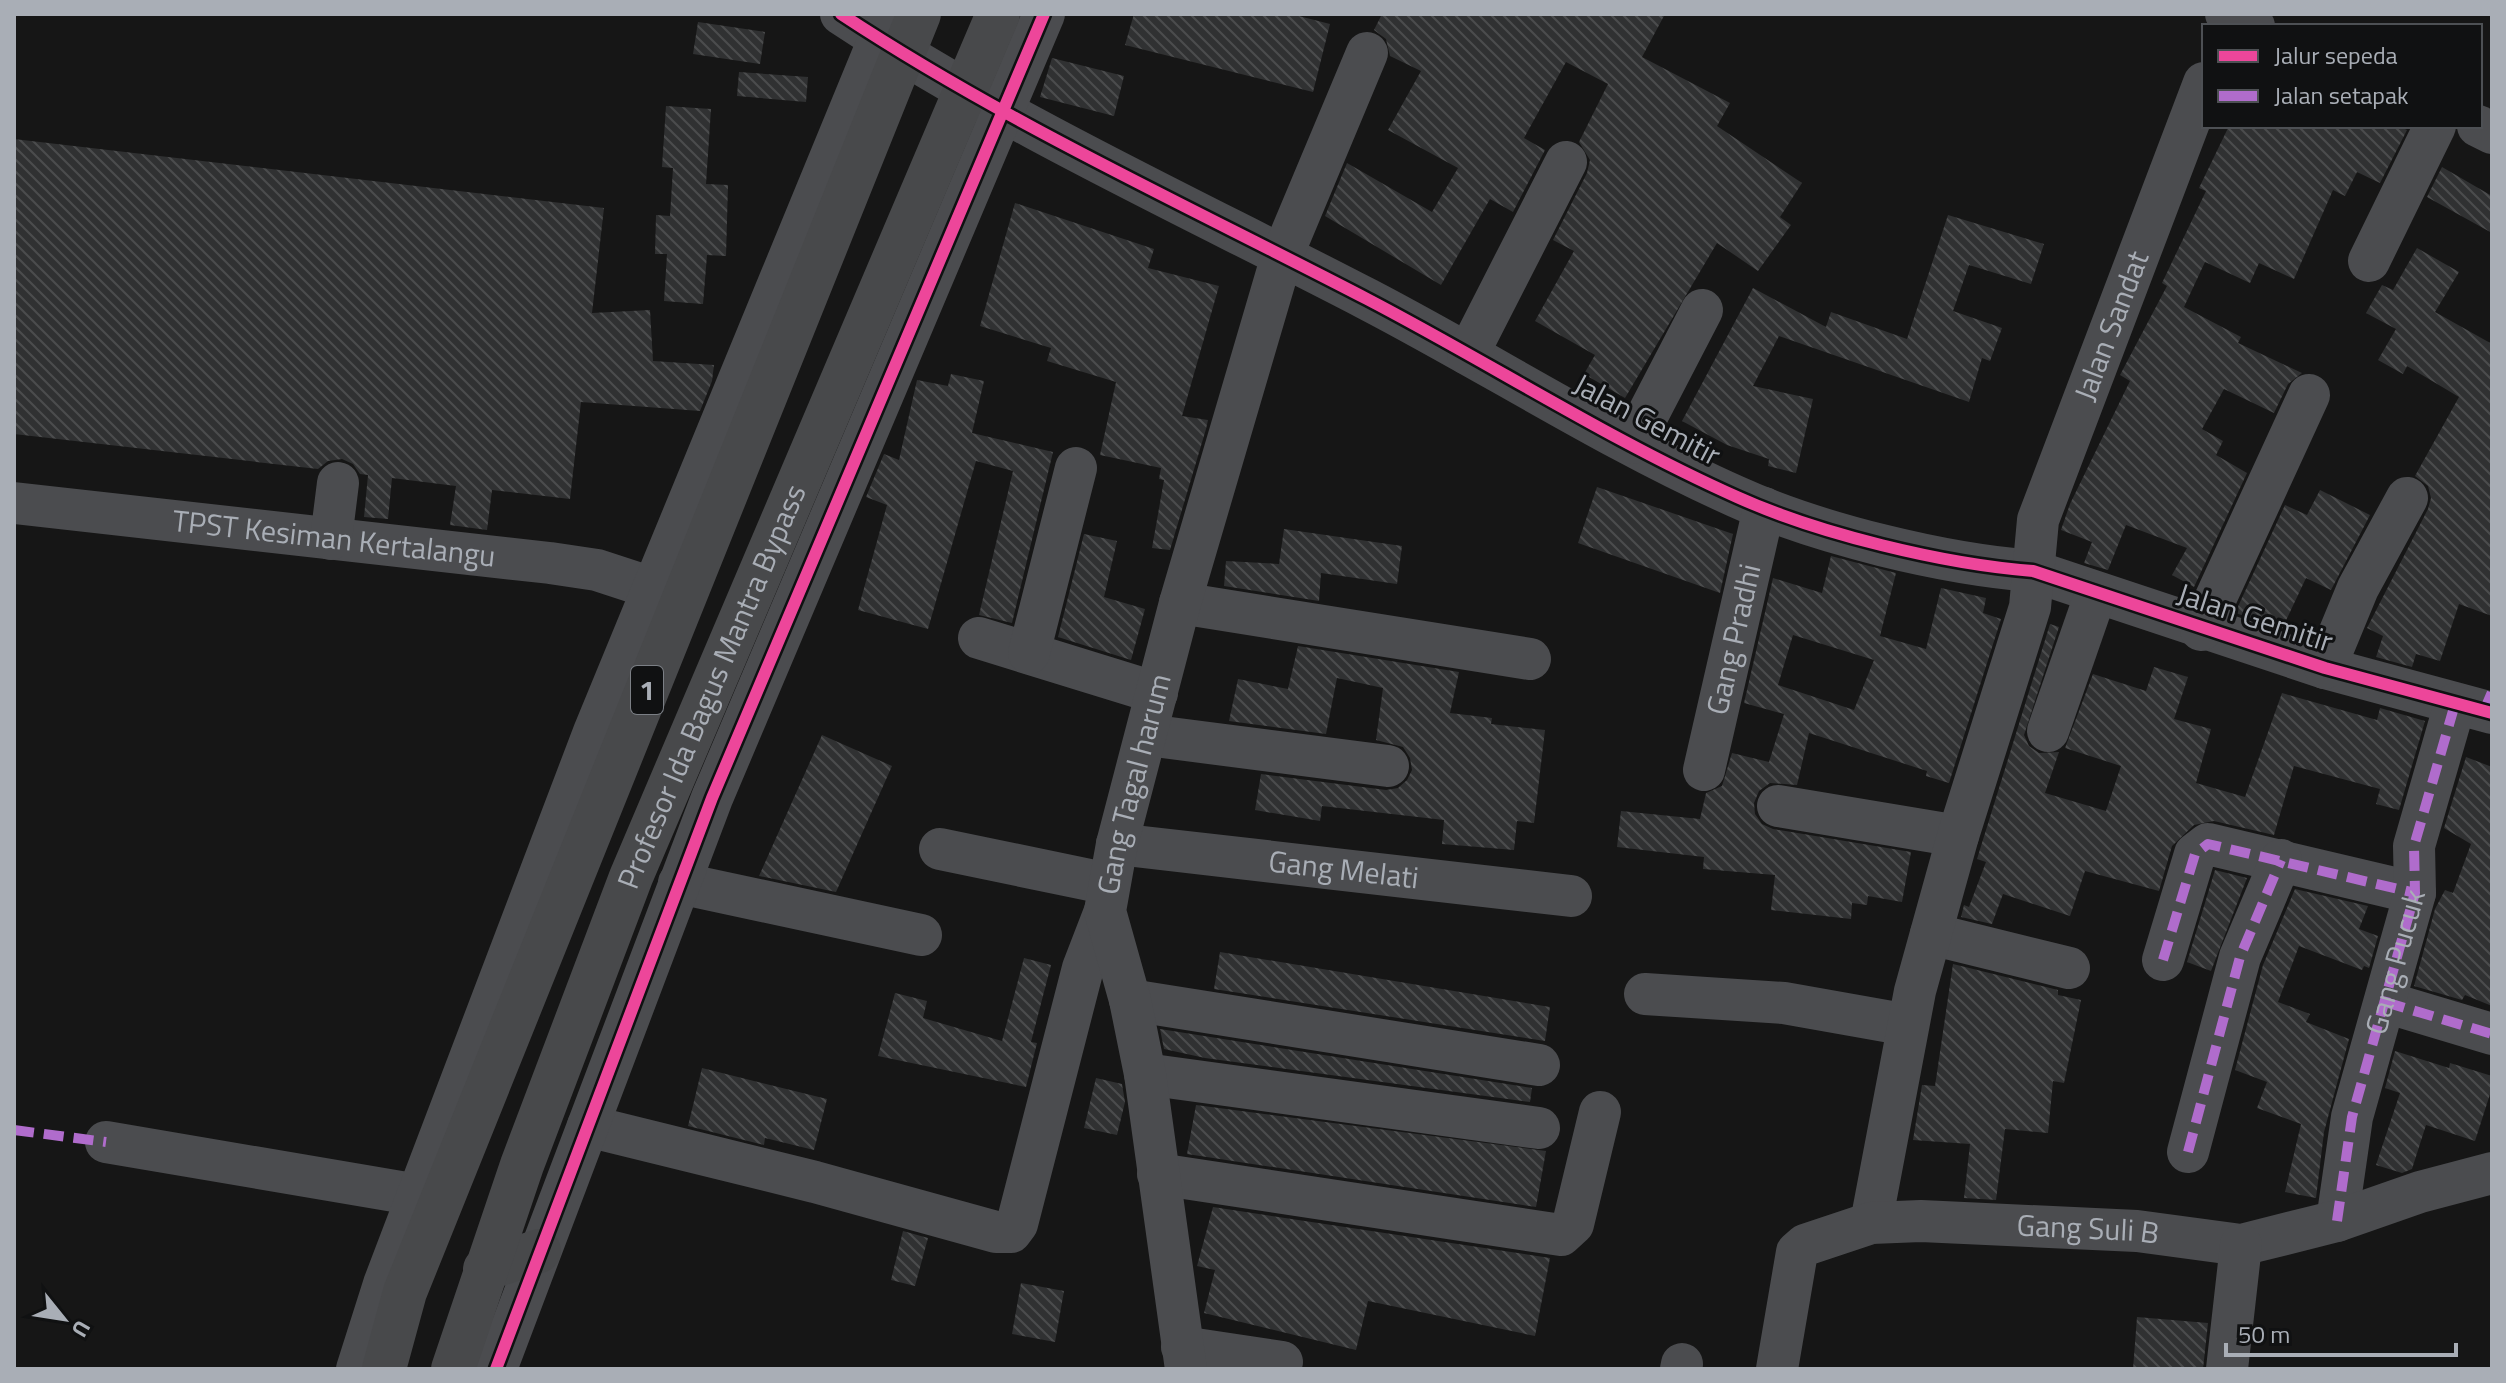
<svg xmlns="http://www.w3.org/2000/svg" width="2506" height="1383" font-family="'Titillium Web',sans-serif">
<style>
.building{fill:url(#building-back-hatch);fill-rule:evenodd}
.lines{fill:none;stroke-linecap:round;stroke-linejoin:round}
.minor{stroke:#4b4c4f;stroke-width:42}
.highway{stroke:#48494b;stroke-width:44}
.quiet{stroke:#b06ccc;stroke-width:10;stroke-dasharray:20 10;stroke-linecap:butt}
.cycleway-casing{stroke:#101112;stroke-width:17}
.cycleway{stroke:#ed469a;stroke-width:12}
.labels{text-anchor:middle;stroke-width:6;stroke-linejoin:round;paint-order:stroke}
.shield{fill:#101112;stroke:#7b7f85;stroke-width:2}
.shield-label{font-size:28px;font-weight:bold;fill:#a9aeb6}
.street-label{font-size:30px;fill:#a9aeb6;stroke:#101112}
</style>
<defs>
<pattern id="building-back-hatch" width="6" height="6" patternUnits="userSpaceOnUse" patternTransform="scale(2)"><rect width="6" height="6" fill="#303132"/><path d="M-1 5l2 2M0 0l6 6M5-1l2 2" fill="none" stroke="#4b4c4d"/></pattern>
</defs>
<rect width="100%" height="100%" fill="#161616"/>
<path class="building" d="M 1134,14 L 1291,14 L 1330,24 L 1313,92 L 1125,45 Z
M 1382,14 L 1665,14 L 1642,57 L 1730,103 L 1717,126 L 1802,183 L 1780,217 L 1791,225 L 1758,271 L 1717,243 L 1625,398 L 1584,374 L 1595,355 L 1535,321 L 1574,251 L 1553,240 L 1587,173 L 1590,160 L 1579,142 L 1608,84 L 1566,62 L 1524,138 L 1545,150 L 1513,212 L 1490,199 L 1441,285 L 1325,216 L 1347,163 L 1432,212 L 1458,168 L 1388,130 L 1421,71 L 1390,56 L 1386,39 L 1374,30 Z
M 698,22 L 765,32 L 760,64 L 693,54 Z
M 1052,58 L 1124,76 L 1114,116 L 1040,97 Z
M 739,72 L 808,77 L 806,102 L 737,96 Z
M 666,106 L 711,109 L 706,184 L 728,185 L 726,256 L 707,255 L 703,304 L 664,301 L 667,254 L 655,254 L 656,215 L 670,216 L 673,168 L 662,167 Z
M 2229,126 L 2399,126 L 2407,130 L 2380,183 L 2357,172 L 2345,196 L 2333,190 L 2294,279 L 2259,263 L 2250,283 L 2205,262 L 2184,307 L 2241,337 L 2238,343 L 2302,373 L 2288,384 L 2274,413 L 2224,389 L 2202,429 L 2223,441 L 2216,455 L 2247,473 L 2194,587 L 2172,575 L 2187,548 L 2126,525 L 2108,570 L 2084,563 L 2092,542 L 2061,530 L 2070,504 L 2130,381 L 2120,375 L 2167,286 L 2162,283 L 2206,191 L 2199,188 Z
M 14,139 L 604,208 L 592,313 L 650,310 L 653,361 L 714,365 L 712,381 L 700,411 L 581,402 L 570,499 L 492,490 L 487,530 L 450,525 L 456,486 L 392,478 L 388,519 L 364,517 L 368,475 L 360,474 L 353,464 L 342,459 L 328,461 L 318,469 L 14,434 Z
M 2442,167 L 2492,196 L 2492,233 L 2427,197 Z
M 1015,203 L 1154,249 L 1148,268 L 1219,286 L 1182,416 L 1208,420 L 1206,429 L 1170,550 L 1152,548 L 1164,480 L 1159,479 L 1161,468 L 1100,455 L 1116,382 L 1047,361 L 1051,348 L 980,326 Z
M 1948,215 L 2044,244 L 2031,284 L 1969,265 L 1953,311 L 2002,328 L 1990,361 L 1982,358 L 1969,402 L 1779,336 L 1753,386 L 1813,399 L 1796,473 L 1768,466 L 1769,459 L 1727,445 L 1682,421 L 1753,288 L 1826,327 L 1831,312 L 1907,339 Z
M 2417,248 L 2459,272 L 2435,312 L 2492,344 L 2492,616 L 2459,604 L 2440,661 L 2416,654 L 2412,667 L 2376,657 L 2383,636 L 2367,628 L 2428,509 L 2431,498 L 2428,486 L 2415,476 L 2459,397 L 2407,366 L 2403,374 L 2378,360 L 2396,329 L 2366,313 L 2382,285 L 2393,290 Z
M 951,374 L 984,381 L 972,433 L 1053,452 L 1012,623 L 979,615 L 1013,471 L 976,461 L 928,629 L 858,610 L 887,505 L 866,497 L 884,454 L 899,460 L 917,380 L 948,386 Z
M 1597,487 L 1733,534 L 1720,593 L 1578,543 Z
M 2320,490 L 2370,515 L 2331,590 L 2306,578 L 2282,629 L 2253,616 L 2252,618 L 2235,613 L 2285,505 L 2307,515 Z
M 1284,529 L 1402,546 L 1397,584 L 1321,573 L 1319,601 L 1224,586 L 1226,561 L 1279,564 Z
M 1084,534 L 1117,541 L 1104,597 L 1145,609 L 1131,660 L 1058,637 Z
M 1831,556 L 1896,573 L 1880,636 L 1926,649 L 1941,588 L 1986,598 L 1983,613 L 2001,619 L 1949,783 L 1926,776 L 1927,771 L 1809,733 L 1797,785 L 1770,783 L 1759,791 L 1754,803 L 1755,814 L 1762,824 L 1773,829 L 1911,852 L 1902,902 L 1868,896 L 1867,905 L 1852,903 L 1851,919 L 1771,910 L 1775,875 L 1703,869 L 1704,857 L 1617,847 L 1621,811 L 1700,819 L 1706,793 L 1722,786 L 1732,753 L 1769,762 L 1784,714 L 1744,703 L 1773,578 L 1822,593 ZM 1793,635 L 1874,660 L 1854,710 L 1778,685 Z
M 2050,624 L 2059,627 L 2024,735 L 2029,746 L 2039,753 L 2059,752 L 2045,793 L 2106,811 L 2121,766 L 2065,748 L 2093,674 L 2146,691 L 2154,667 L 2188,677 L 2174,719 L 2211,729 L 2196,783 L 2245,797 L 2282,693 L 2377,720 L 2380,708 L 2425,721 L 2399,810 L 2376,804 L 2380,789 L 2294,766 L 2274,835 L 2214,821 L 2194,825 L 2172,846 L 2159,891 L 2085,871 L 2070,916 L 2003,894 L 1992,924 L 1961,917 L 1964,905 L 1969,907 L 1986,862 L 1977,859 Z
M 1298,646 L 1459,672 L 1450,713 L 1492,718 L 1491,724 L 1545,730 L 1534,823 L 1517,821 L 1514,850 L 1442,844 L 1444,820 L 1322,806 L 1320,821 L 1255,810 L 1261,774 L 1386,790 L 1398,788 L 1407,780 L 1412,770 L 1410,758 L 1403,747 L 1376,740 L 1383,688 L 1337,678 L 1326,734 L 1229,721 L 1238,679 L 1288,689 Z
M 822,735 L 892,766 L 836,892 L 759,876 Z
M 2466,757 L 2492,767 L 2492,1006 L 2465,995 L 2462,1000 L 2414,986 L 2435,909 L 2445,890 L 2453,893 L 2471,844 L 2444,828 Z
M 2215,870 L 2247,878 L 2211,971 L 2187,962 Z
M 2295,889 L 2368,906 L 2359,929 L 2378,936 L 2369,968 L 2364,966 L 2362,970 L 2299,946 L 2278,1002 L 2310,1014 L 2306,1022 L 2349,1039 L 2324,1132 L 2316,1198 L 2285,1192 L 2301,1124 L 2257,1108 L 2267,1082 L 2235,1070 L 2263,965 Z
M 1220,952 L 1550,1007 L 1545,1041 L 1214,989 Z
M 1024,958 L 1051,965 L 1031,1042 L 1037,1043 L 1026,1087 L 878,1056 L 895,993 L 927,1001 L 923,1018 L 1002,1041 Z
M 1953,964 L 2058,990 L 2058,995 L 2081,1000 L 2064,1083 L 2053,1081 L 2048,1133 L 2005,1129 L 1996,1200 L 1964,1198 L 1970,1144 L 1913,1140 L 1922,1085 L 1935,1086 Z
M 1160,1029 L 1532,1088 L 1530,1102 L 1205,1058 L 1164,1049 Z
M 2395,1051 L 2449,1068 L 2450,1063 L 2492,1076 L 2492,1088 L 2475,1141 L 2426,1125 L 2412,1169 L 2402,1173 L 2376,1165 L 2400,1093 L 2385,1088 Z
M 702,1068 L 827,1099 L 814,1150 L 765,1138 L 764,1145 L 688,1126 Z
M 1096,1078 L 1122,1084 L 1125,1102 L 1117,1135 L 1084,1128 Z
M 1196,1105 L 1546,1151 L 1536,1207 L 1187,1154 Z
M 1213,1207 L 1550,1258 L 1535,1336 L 1368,1301 L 1356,1350 L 1204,1313 L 1215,1270 L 1197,1266 Z
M 903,1231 L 928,1238 L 915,1286 L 891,1280 Z
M 1021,1283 L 1064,1291 L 1055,1342 L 1012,1334 Z
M 2137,1317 L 2208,1323 L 2203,1369 L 2133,1369 Z"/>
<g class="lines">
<g class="minor">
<path d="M 841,14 C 1008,124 1190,207 1367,299 C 1490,363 1611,441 1737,497 C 1819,534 1943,564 2033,571 L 2325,668 L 2492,713"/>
<path d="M 2226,14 L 2254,26"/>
<path d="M 2478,126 L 2492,133"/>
<path d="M 2369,261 L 2435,126"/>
<path d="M 1468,354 L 1566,162"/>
<path d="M 1633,443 L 1702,310"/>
<path id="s1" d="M 14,503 L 550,563 L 597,570 L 652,588"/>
<path d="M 331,539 L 338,483"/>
<path d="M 1180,603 L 1530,659"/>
<path d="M 2201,630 L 2309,395"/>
<path d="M 979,638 L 1157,693"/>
<path d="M 1029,653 L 1076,468"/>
<path d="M 2325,668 L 2358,588 L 2407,498"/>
<path d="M 2048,731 L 2096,593"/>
<path d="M 1147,735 L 1388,766"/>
<path id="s2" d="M 1704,770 L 1764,508"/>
<path d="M 1778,806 L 1958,836"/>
<path id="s3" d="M 1117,844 L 1571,896"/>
<path d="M 940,849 L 1109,884"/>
<path d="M 679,883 L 921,935"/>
<path d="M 1931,934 L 2069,968"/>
<path d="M 2163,960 L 2195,854 L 2208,844 L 2415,893"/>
<path d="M 1645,994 L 1784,1003 L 1908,1025"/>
<path d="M 1130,1000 L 1539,1065"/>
<path d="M 2385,1002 L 2492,1034"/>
<path d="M 1145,1074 L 1539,1128"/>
<path d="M 588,1126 L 815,1182 L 996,1232 L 1011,1232 L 1017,1224 L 1083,968 L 1105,911"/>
<path d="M 106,1142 L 418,1195"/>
<path d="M 2188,1152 L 2240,957 L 2281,860"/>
<path d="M 1158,1174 L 1561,1235 L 1573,1224 L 1600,1112"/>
<path id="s4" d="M 2337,1221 L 2352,1117 L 2415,893 L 2414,846 L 2455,704"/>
<path id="s5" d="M 1871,1223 L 1915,991 L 1958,836 L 2030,607 L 2038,520 L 2204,83"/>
<path d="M 1182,1347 L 1282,1362"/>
<path d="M 357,1369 L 384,1284 L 594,732 L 889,15"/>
<path d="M 496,1369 L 712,798 L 1044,14"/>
<path id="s6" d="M 1186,1369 L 1145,1074 L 1130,1000 L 1105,911 L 1117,844 L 1180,603 L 1282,256 L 1367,53"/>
<path d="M 1681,1369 L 1682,1364"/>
<path id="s7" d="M 1777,1369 L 1797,1252 L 1805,1245 L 1871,1223 L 1921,1221 L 2137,1231 L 2241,1245 L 2337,1221 L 2420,1192 L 2492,1173"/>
<path d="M 2227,1369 L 2241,1245"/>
</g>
<g class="highway">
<path d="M 485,1269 L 539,1251"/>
<path d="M 384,1369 L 405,1292 L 919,14"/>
<path id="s8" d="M 453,1369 L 522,1165 L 631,877 L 998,14"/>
</g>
<path class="quiet" d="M 2484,711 L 2492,692
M 2163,960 L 2195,854 L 2208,844 L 2415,893
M 2385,1002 L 2492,1034
M 14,1130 L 106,1142
M 2188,1152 L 2240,957 L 2281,860
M 2337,1221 L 2352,1117 L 2415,893 L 2414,846 L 2455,704"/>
<g class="cycleway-casing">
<path id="cycleway" d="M 841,14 C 1008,124 1190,207 1367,299 C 1490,363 1611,441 1737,497 C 1819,534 1943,564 2033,571 L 2325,668 L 2492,713
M 496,1369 L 712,798 L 1044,14"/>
</g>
<use href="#cycleway" class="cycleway"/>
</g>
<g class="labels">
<rect class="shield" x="631" y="666" width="32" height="48" rx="6"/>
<g class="shield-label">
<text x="647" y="700">1</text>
</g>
<g class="street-label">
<text dy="10" stroke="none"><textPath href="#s5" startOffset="932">Jalan Sandat</textPath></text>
<text transform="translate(1647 420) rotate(28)" y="10">Jalan Gemitir</text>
<text dy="10" stroke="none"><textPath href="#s1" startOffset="322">TPST Kesiman Kertalangu</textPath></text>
<text transform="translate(2255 618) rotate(18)" y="10">Jalan Gemitir</text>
<text dy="10" stroke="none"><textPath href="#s2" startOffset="134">Gang Pradhi</textPath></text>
<text dy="10" stroke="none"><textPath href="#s8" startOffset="730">Profesor Ida Bagus Mantra Bypass</textPath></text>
<text dy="10" stroke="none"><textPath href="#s6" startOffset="596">Gang Tagal harum</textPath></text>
<text dy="10" stroke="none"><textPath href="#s3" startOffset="228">Gang Melati</textPath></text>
<text dy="10" stroke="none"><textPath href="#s4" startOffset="266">Gang Pucuk</textPath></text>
<text dy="10" stroke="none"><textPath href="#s7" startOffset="416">Gang Suli B</textPath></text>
</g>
</g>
<rect width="2506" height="1383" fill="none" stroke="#a9aeb6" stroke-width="32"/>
<rect x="2202" y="24" width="280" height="104" fill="#101112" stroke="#4d5054" stroke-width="2"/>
<rect x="2218" y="50" width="40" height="12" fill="#ed469a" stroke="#4d5054" stroke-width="2"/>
<text x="2274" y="64" font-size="24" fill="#a9aeb6">Jalur sepeda</text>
<rect x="2218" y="90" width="40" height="12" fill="#b06ccc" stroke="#4d5054" stroke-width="2"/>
<text x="2274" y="104" font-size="24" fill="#a9aeb6">Jalan setapak</text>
<g transform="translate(64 1319) rotate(120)" stroke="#101112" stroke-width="6" paint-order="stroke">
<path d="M0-6L14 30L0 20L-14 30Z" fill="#a9aeb6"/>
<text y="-12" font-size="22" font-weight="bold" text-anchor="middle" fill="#a9aeb6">U</text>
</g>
<path d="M2226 1343v12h230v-12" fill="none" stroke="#a9aeb6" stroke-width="4"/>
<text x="2238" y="1343" font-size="24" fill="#a9aeb6" stroke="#101112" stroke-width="6" paint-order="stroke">50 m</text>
</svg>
